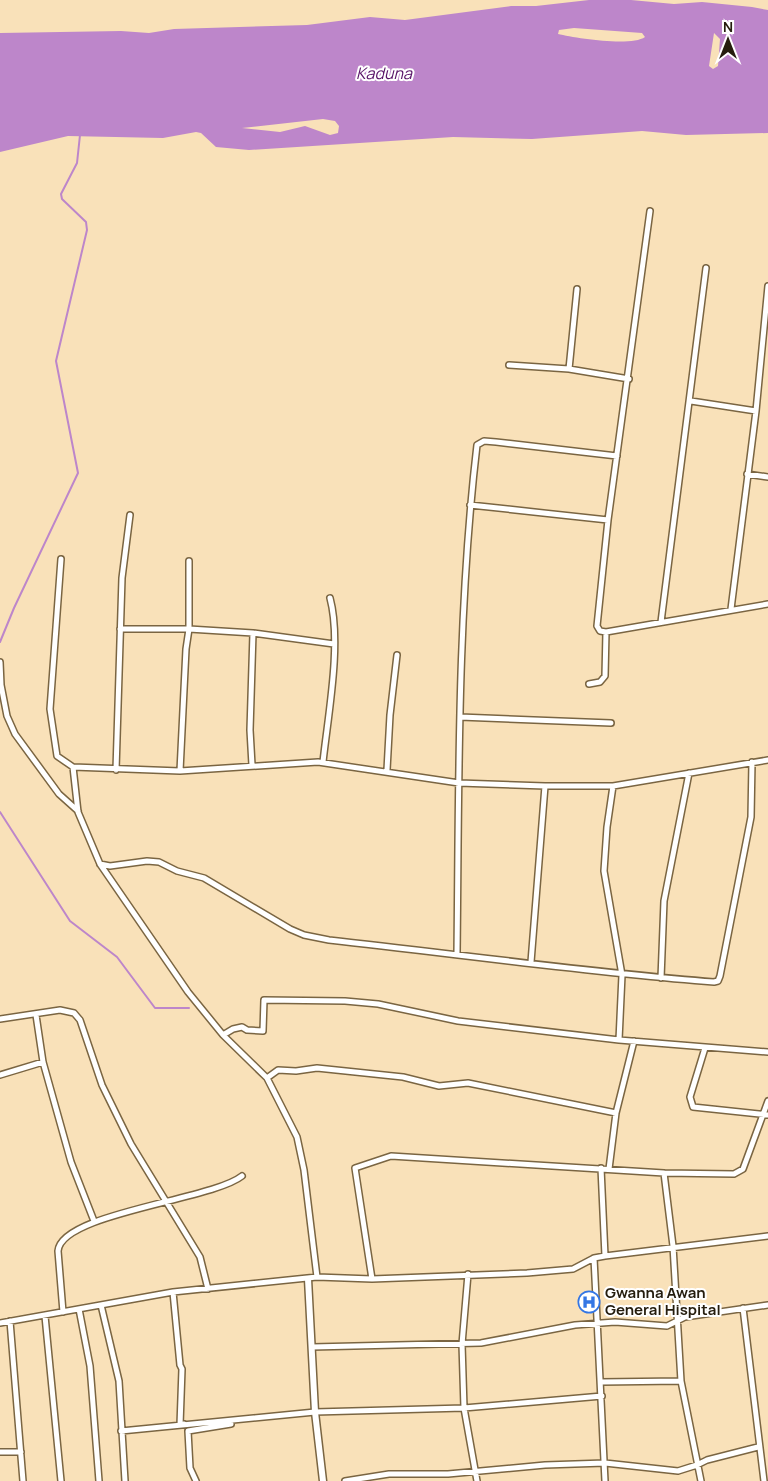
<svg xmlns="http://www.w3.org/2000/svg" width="768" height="1481" font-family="Manrope,sans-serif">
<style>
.water{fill:#bd86ca;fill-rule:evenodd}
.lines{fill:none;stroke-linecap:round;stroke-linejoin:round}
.stream{stroke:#bd86ca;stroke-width:2}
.minor-casing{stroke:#7a6542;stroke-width:8}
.tertiary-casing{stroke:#7a6542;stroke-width:9}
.minor{stroke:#fff;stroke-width:5}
.tertiary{stroke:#fff;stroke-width:6}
.labels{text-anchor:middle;stroke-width:4;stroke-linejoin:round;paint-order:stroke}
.poi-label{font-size:15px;font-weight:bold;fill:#251d0e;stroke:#fff;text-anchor:start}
.water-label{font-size:16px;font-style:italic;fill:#581367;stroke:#fff}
</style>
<rect width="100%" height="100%" fill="#f9e1b9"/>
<path class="water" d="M 589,0 L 631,0 L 674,4 L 702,2 L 752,7 L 768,10 L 768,133 L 686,135 L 642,131 L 532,139 L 453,137 L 249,150 L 216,147 L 201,133 L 196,132 L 163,138 L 68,136 L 0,152 L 0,33 L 121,31 L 149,33 L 174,29 L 307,25 L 370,17 L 405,20 L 511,6 L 536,6 ZM 574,28 L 642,33 L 645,37 C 631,47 575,38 558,34 L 559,30 ZM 714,33 L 720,39 L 718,66 L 713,69 L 709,66 ZM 323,119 L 335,121 L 339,126 L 338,133 L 330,135 L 305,126 L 280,132 L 242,128 Z"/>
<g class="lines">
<path class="stream" d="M 0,642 L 14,608 L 78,473 L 56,361 L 87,230 L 86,222 L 62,199 L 61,194 L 77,163 L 80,135
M 0,812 L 70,921 L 117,957 L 155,1008 L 189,1008"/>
<g class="minor-casing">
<path id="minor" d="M 650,211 L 608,520 L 597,626 L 600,631 L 606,632 L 768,604
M 509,365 L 569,369 L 629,379
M 569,369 L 577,289
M 691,401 L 756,411
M 747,474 L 768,477
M 470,505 L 608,520
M 61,559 L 50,709 L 57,756 L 73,767 L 78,812 L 100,864 L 188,992 L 223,1035 L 267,1078 L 297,1137 L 304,1170 L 317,1277
M 731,609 L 756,411 L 768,286
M 661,622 L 706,268
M 120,629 L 189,629 L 253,633 L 334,644
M 0,662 L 1,685 L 7,716 L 15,734 L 59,794 L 78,811
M 589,684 L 600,682 L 605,676 L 606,632
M 460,717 L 611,723
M 323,762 C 328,715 342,643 330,598
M 252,765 L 250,730 L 253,633
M 73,767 L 180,771 L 318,762 L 459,783 L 545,786 L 613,786 L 768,760
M 116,770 L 122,578 L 130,515
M 387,770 L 390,715 L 397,655
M 180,771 L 186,649 L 189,629 L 189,561
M 613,786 L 607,827 L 604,871 L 622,975 L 619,1040
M 100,864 L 110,866 L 147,861 L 159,862 L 177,871 L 204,878 L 290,929 L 304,935 L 329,940 C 457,954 585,972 714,982 L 718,981 L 720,976 L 751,817 L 752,762
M 457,954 C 459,785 457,614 477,445 L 484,441 L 496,442 L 617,456
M 531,962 L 545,786
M 661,978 L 664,901 L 689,773
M 36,1015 L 43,1062 L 71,1162 L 94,1221
M 0,1019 L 60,1010 L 74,1013 L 80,1020 L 102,1085 L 131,1144 L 200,1257 L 208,1289
M 223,1035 L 233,1029 L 242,1027 L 247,1030 L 263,1031 L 264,1000 L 345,1001 L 378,1004 L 458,1021 L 619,1040 L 768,1052
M 705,1048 L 690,1097 L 693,1107 L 768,1115
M 0,1075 L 43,1062
M 267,1078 L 278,1070 L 296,1071 L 317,1068 L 403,1077 L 439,1086 L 468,1083 L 616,1113
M 601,1168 L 605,1256
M 609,1169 L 616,1113 L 634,1041
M 664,1173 L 673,1246 L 681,1381 L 701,1481
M 594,1258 L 605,1481
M 468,1274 L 462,1344 L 464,1408 L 477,1481
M 372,1279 L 355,1168 L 391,1156 L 664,1173 L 734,1174 L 743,1169 L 768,1101
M 173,1292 L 180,1365 L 182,1369 L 180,1425 L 184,1424
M 101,1305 L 119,1381 L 125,1481
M 743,1308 L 764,1481
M 79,1309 L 90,1366 L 99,1481
M 63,1312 L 58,1251 C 61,1213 212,1200 242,1176
M 45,1316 L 61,1481
M 10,1321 L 23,1481
M 0,1323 L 173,1292 L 317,1277 L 372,1279 L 527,1273 L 573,1269 L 594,1258 L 605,1256 L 768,1236
M 312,1347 L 481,1343 L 575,1325 L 615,1322 L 667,1326 L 685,1317 L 768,1305
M 601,1382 L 681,1381
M 121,1431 L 315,1412 L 464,1408 L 602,1396
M 0,1452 L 21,1452
M 196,1481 L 190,1468 L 188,1431 L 231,1424
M 345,1481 L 389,1474 L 448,1474 L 545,1465 L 605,1463 L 678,1471 L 697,1465 L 707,1460 L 758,1447"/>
</g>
<g class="tertiary-casing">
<path id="tertiary" d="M 308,1279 L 315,1412 L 323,1481"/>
</g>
<use href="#minor" class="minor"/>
<use href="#tertiary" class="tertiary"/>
</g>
<defs>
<g id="hospital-ring" transform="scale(1.125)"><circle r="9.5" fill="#fff" stroke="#3476e4" stroke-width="1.5"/><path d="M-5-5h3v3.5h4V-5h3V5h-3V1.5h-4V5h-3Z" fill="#3476e4"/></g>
</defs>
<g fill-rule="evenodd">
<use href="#hospital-ring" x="589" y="1302"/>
</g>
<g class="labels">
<g class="poi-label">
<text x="605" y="1298">Gwanna Awan<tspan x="605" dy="17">General Hispital</tspan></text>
</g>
<g class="water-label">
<text x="384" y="79">Kaduna</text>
</g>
</g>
<g transform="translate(728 40)" stroke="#ffffff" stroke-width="4" paint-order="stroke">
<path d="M0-4L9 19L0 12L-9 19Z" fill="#251d0e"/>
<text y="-8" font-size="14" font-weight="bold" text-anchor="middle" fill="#251d0e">N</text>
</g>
</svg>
